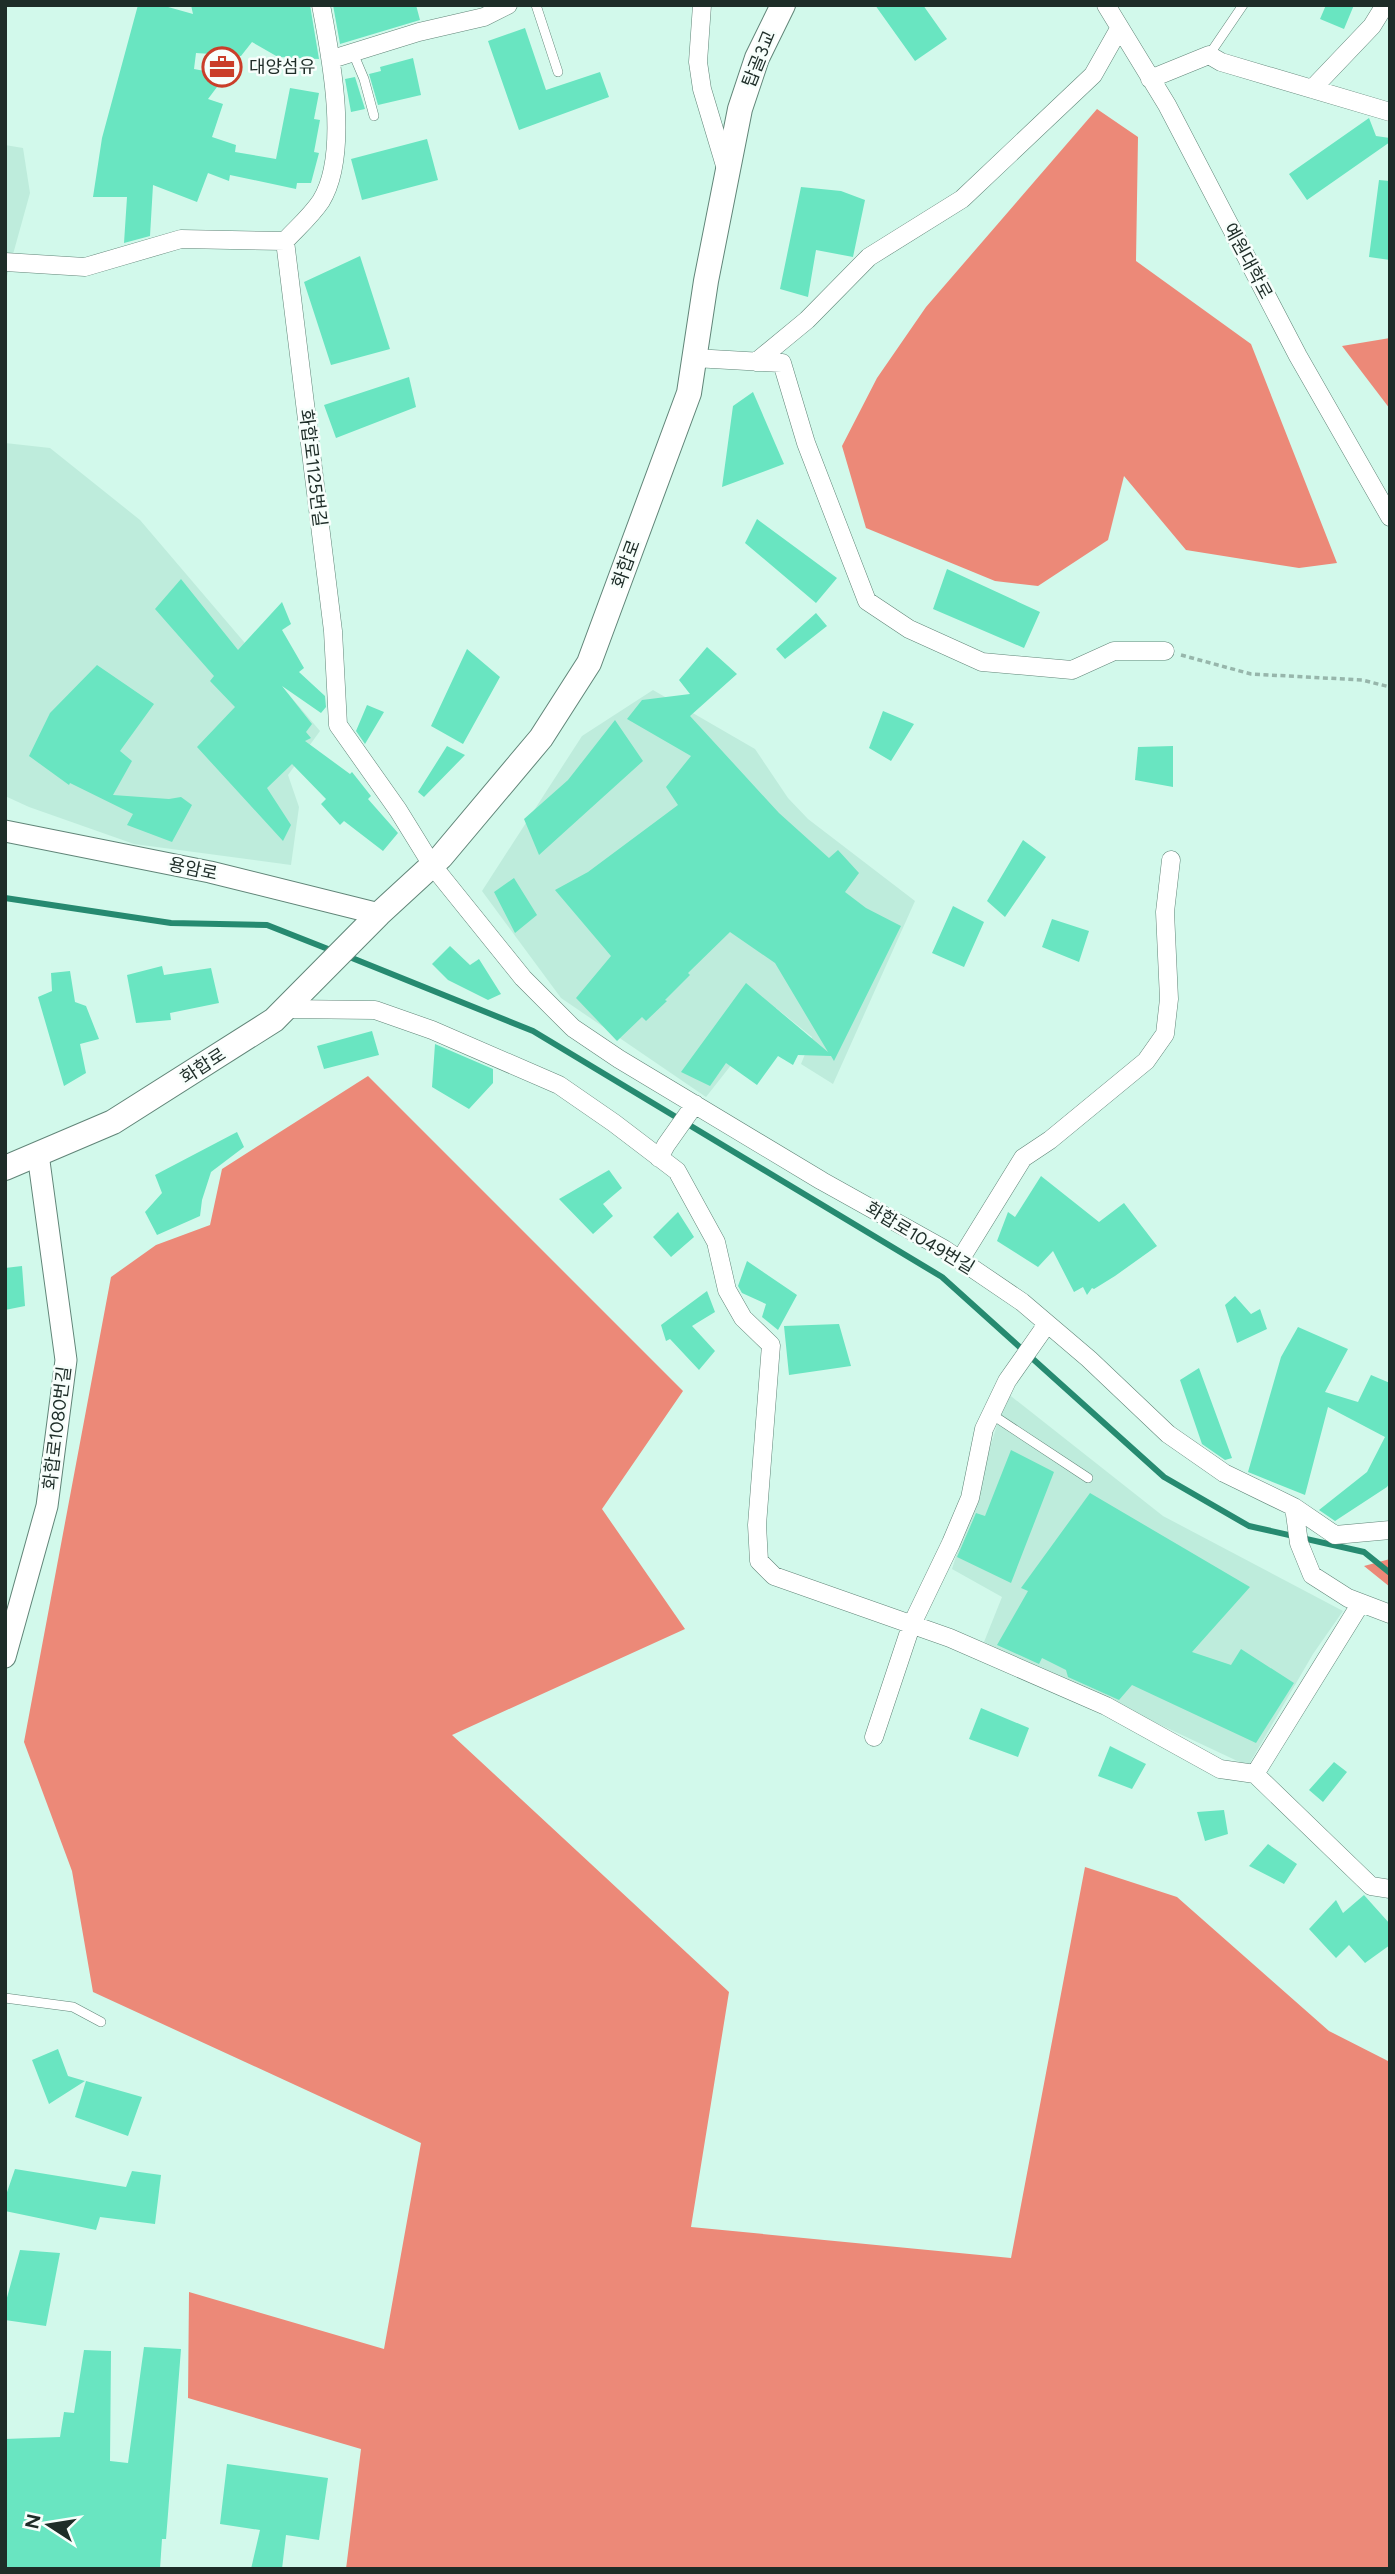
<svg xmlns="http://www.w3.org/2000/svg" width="1395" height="2574" font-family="Figtree,'Noto Sans KR',sans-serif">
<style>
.built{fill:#beecdc}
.forest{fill:#ec8978}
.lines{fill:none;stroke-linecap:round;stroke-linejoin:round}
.stream{stroke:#268a70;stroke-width:6}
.building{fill:#69e5c1}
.service-casing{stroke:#618578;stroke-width:10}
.minor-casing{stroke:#618578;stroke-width:19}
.tertiary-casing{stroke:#618578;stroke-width:23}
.secondary-casing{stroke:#618578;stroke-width:26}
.path{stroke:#97b6ab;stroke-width:3.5;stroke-dasharray:5 3.5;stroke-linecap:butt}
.service{stroke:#fff;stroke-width:9}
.minor{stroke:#fff;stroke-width:18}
.tertiary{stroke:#fff;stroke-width:21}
.secondary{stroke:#fff;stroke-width:24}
.labels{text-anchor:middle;stroke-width:5;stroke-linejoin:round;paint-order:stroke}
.street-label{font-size:18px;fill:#1e2d28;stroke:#f7fefb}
.poi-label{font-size:18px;fill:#1e2d28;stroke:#f7fefb;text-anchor:start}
</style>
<rect width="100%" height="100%" fill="#d2f9eb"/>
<path class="built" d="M 5,145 L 23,148 L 30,193 L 7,276 Z
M 5,443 L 50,448 L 140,520 L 320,731 L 288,775 L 299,807 L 291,865 L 134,844 L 29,807 L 5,796 Z
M 653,690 L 755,749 L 788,798 L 808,819 L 915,901 L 833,1084 L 801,1064 L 812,1037 L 776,1008 L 706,1097 L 561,998 L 482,891 L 582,736 Z
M 1007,1393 L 1163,1516 L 1343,1611 L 1313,1654 L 1248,1766 L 984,1642 L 1002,1597 L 952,1569 Z"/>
<path class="forest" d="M 1097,109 L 1138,137 L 1136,261 L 1251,344 L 1337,563 L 1299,568 L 1186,550 L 1124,476 L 1108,540 L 1038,586 L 995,581 L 866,528 L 842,446 L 877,378 L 926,307 Z
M 1390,338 L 1390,409 L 1342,346 Z
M 368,1076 L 683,1391 L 602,1509 L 685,1629 L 452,1735 L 729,1992 L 691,2227 L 1011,2258 L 1085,1867 L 1177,1897 L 1329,2031 L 1390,2062 L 1390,2569 L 346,2569 L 361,2449 L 188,2398 L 189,2292 L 384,2349 L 421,2143 L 93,1992 L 72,1871 L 24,1742 L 111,1277 L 156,1245 L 210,1225 L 222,1169 Z
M 1390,1559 L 1390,1587 L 1364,1566 Z"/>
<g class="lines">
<path class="stream" d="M 5,898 L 171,923 L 267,925 L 333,951
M 347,956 L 533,1031 L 942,1277 L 1164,1477 L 1249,1526 L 1364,1552 L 1390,1573"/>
</g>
<path class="building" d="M 138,5 L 161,5 L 193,14 L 191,5 L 310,5 L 319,59 L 278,57 L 252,42 L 241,56 L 196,53 L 194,69 L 226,75 L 208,99 L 223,104 L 212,137 L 236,145 L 235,152 L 276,159 L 290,88 L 319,93 L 314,119 L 320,120 L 314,152 L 319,153 L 311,183 L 297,183 L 296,189 L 230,175 L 229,181 L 208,173 L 197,202 L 153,185 L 150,236 L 124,243 L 127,197 L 93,197 L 102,138 Z
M 333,5 L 416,5 L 420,20 L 340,44 Z
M 875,5 L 923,5 L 947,39 L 915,61 Z
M 1326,5 L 1354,5 L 1344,29 L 1320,19 Z
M 525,28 L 546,90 L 600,72 L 609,97 L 519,130 L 488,41 Z
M 413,58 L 421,95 L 378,105 L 369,74 L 381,71 L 380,67 Z
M 355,77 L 365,109 L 351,112 L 345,79 Z
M 1369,118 L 1376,136 L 1390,138 L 1390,142 L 1307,200 L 1289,174 Z
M 427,139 L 438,180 L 362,200 L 351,159 Z
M 1379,180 L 1390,181 L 1390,260 L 1369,257 Z
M 801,187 L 841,191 L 865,200 L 853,257 L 816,250 L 808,297 L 780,289 Z
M 360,256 L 390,349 L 331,365 L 304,282 Z
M 409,377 L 416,407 L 336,438 L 324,405 Z
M 753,392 L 784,464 L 722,487 L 733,406 Z
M 757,519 L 837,578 L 816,603 L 745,543 Z
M 947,569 L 1040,612 L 1024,648 L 933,609 Z
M 181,579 L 238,650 L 282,602 L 291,624 L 282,630 L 304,668 L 299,672 L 325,696 L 326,707 L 321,713 L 282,686 L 312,724 L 306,732 L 311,738 L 305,741 L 350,774 L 352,772 L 371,796 L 368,799 L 398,833 L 383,851 L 344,821 L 340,825 L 321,804 L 326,799 L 292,764 L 267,788 L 291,825 L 283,841 L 197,747 L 235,707 L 210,681 L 214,676 L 155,609 Z
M 816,613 L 827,626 L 785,659 L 776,649 Z
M 707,647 L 737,674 L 690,716 L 779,813 L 829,858 L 838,850 L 859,873 L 845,892 L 866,908 L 901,926 L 834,1061 L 831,1056 L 798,1055 L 793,1065 L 778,1056 L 757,1085 L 726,1063 L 710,1086 L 681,1072 L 746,983 L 828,1052 L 775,963 L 730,932 L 688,973 L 690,975 L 665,1000 L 667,1001 L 646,1021 L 642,1017 L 617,1041 L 576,998 L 611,956 L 555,890 L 588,872 L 678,805 L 666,787 L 691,756 L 627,719 L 642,700 L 690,694 L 679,680 Z
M 467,649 L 500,677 L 463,744 L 431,726 Z
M 97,665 L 154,704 L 120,751 L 132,761 L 113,795 L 169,799 L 181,797 L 192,805 L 172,842 L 127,825 L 133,814 L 70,783 L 69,785 L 29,756 L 50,713 Z
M 367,705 L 384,712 L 365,744 L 356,731 Z
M 883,711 L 914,724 L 891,761 L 869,748 Z
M 615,720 L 643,761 L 539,855 L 524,819 L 568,780 Z
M 447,746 L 465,755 L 424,797 L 418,792 Z
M 1173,746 L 1173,787 L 1135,780 L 1138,747 Z
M 1023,840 L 1046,857 L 1005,917 L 987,901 Z
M 514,878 L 537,915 L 515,933 L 494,892 Z
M 953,906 L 984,922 L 964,967 L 932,953 Z
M 1052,919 L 1089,931 L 1079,962 L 1042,947 Z
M 450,946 L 470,965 L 479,959 L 501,994 L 488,1000 L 448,980 L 432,964 Z
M 162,966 L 164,975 L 211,968 L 219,1003 L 170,1013 L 171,1020 L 136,1023 L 127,975 Z
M 70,971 L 75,1002 L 86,1006 L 99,1039 L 80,1044 L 86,1073 L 64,1086 L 38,997 L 52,991 L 51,973 Z
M 372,1031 L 379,1055 L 324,1069 L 317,1046 Z
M 435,1044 L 493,1069 L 493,1083 L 469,1109 L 432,1087 Z
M 237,1132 L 244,1147 L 211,1172 L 202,1200 L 200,1216 L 157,1235 L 145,1212 L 162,1193 L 155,1175 Z
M 609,1170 L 622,1188 L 603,1204 L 613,1216 L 593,1234 L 559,1199 Z
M 1041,1176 L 1099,1222 L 1124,1203 L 1157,1246 L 1115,1276 L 1094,1289 L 1092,1288 L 1087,1295 L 1083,1287 L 1074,1292 L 1053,1251 L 1038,1267 L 997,1241 L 1008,1212 L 1015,1217 Z
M 678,1212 L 694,1237 L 671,1257 L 653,1237 Z
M 747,1261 L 797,1295 L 778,1330 L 762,1317 L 766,1304 L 742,1293 L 738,1286 Z
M 22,1266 L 25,1306 L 5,1310 L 5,1268 Z
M 707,1291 L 715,1312 L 692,1326 L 715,1351 L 699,1370 L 670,1339 L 666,1341 L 661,1325 Z
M 1235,1296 L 1251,1314 L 1260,1309 L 1267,1329 L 1237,1343 L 1225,1305 Z
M 839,1324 L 851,1366 L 789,1375 L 784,1326 Z
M 1298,1327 L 1348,1349 L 1325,1392 L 1358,1402 L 1371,1375 L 1390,1383 L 1390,1482 L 1387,1487 L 1335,1521 L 1319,1510 L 1367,1472 L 1385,1437 L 1328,1407 L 1305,1495 L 1248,1472 L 1281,1357 Z
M 1199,1368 L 1232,1458 L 1225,1460 L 1202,1444 L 1180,1380 Z
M 1011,1450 L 1054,1472 L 1011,1583 L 957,1557 L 976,1513 L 985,1516 Z
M 1090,1493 L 1250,1587 L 1192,1652 L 1231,1665 L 1241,1649 L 1294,1683 L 1256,1743 L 1132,1685 L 1119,1700 L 1068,1677 L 1066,1670 L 1042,1658 L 1039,1664 L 997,1645 L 1028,1591 L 1021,1588 Z
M 981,1708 L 1029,1728 L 1018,1757 L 969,1739 Z
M 1110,1746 L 1146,1764 L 1132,1789 L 1098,1776 Z
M 1334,1762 L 1347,1772 L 1323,1802 L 1309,1790 Z
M 1224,1810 L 1228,1834 L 1205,1841 L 1197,1812 Z
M 1268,1844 L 1297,1864 L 1284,1884 L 1249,1866 Z
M 1364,1895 L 1390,1924 L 1390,1945 L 1365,1963 L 1349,1945 L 1336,1958 L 1309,1929 L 1336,1900 L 1343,1913 Z
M 58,2049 L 68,2076 L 85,2081 L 49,2104 L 32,2060 Z
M 86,2081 L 142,2097 L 128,2136 L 75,2117 Z
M 15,2169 L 126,2187 L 132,2171 L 161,2175 L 155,2224 L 100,2217 L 96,2230 L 5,2211 L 5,2198 Z
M 20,2250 L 60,2253 L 46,2326 L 5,2320 L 5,2305 Z
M 144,2347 L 181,2349 L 166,2539 L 162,2539 L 160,2569 L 5,2569 L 5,2439 L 60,2437 L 64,2412 L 74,2413 L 84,2350 L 111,2351 L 110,2461 L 128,2463 Z
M 227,2464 L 328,2478 L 319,2540 L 286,2535 L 282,2569 L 251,2569 L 260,2530 L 220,2524 Z"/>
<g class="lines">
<g class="service-casing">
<path id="service" d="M 536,5 L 558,72
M 353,53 L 364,79 L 374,116
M 1209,55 L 1243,5
M 991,1414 L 1088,1478
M 5,1998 L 73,2007 L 101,2022"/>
</g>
<g class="minor-casing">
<path id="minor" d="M 321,5 C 331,57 350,154 321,201 C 311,216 297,228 285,241 L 333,631 L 338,725 L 398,810 L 432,865 L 523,978 L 573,1028 L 619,1059 L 822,1181 L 944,1249 L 1022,1302 L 1089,1359 L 1168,1434 L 1224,1473 L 1294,1507 L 1299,1543 L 1312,1575 L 1348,1598 L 1390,1614
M 702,5 L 698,62 L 702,89 L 726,169
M 1106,5 L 1167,105 L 1298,356 L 1390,517
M 332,59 L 419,32 L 484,17 L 508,5
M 1150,79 L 1209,55 L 1221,62 L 1390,112
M 1312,89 L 1372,26 L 1385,5
M 5,262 L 85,267 L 181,239 L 285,241
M 694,358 L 782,363 L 806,443 L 867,601 L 909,629 L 982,662 L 1072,670 L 1114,651 L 1165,651
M 756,362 L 807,320 L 869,257 L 962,199 L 1093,75 L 1119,29
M 285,1009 L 375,1010 L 432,1030 L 559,1085 L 614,1123 L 677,1171 L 716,1242 L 727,1290 L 743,1318 L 771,1345 L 757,1525 L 759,1561 L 774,1576 L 950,1638 L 1106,1706 L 1220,1769 L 1255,1774 L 1371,1886 L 1390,1889
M 659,1158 L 666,1145 L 695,1104
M 960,1260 L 1023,1158 L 1050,1140 L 1146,1061 L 1165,1034 L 1169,999 L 1165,912 L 1171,860
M 1294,1507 L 1335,1535 L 1390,1530
M 874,1737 L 911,1626 L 951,1543 L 970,1498 L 984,1429 L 1007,1381 L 1047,1324
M 1255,1774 L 1361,1603"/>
</g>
<g class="tertiary-casing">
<path id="tertiary" d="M 5,831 L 210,872 L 379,914
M 5,1657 L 47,1506 L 66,1360 L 38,1154"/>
</g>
<g class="secondary-casing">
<path id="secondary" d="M 5,1168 L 113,1122 L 274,1020 L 379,914 L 441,857 L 541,738 L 589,663 L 689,393 L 706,281 L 740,109 L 757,58 L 783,5"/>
</g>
<path class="path" d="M 1181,655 L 1251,674 L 1362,680 L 1390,687"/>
<use href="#service" class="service"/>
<use href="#minor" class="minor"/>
<use href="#tertiary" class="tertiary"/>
<use href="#secondary" class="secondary"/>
</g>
<defs>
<g id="office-ring" transform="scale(2.0125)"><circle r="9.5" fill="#f7fefb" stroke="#ca3e2a" stroke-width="1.5"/><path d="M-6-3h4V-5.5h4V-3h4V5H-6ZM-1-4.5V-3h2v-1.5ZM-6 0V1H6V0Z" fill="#ca3e2a"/></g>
</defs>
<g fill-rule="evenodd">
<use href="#office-ring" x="222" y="67"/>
</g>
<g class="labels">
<g class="street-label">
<text transform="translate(759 59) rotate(-68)" y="6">탑골3교</text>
<text transform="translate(1248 261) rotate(62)" y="6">예원대학로</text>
<text transform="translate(313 468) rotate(83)" y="6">화합로1125번길</text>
<text transform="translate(626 564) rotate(-70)" y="6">화합로</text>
<text transform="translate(193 869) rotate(12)" y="6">용암로</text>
<text transform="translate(203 1066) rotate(-33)" y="6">화합로</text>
<text transform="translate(920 1238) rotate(31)" y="6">화합로1049번길</text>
<text transform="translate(57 1428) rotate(-83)" y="6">화합로1080번길</text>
</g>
<g class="poi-label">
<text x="249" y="73">대양섬유</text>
</g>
</g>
<rect width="1395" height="2574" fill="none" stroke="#1e2d28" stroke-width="14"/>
<g transform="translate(49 2525) rotate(282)" stroke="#f7fefb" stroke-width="5" paint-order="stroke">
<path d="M0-5L12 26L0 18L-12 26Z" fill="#1e2d28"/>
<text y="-10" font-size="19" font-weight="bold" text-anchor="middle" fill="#1e2d28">N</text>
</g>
</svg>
